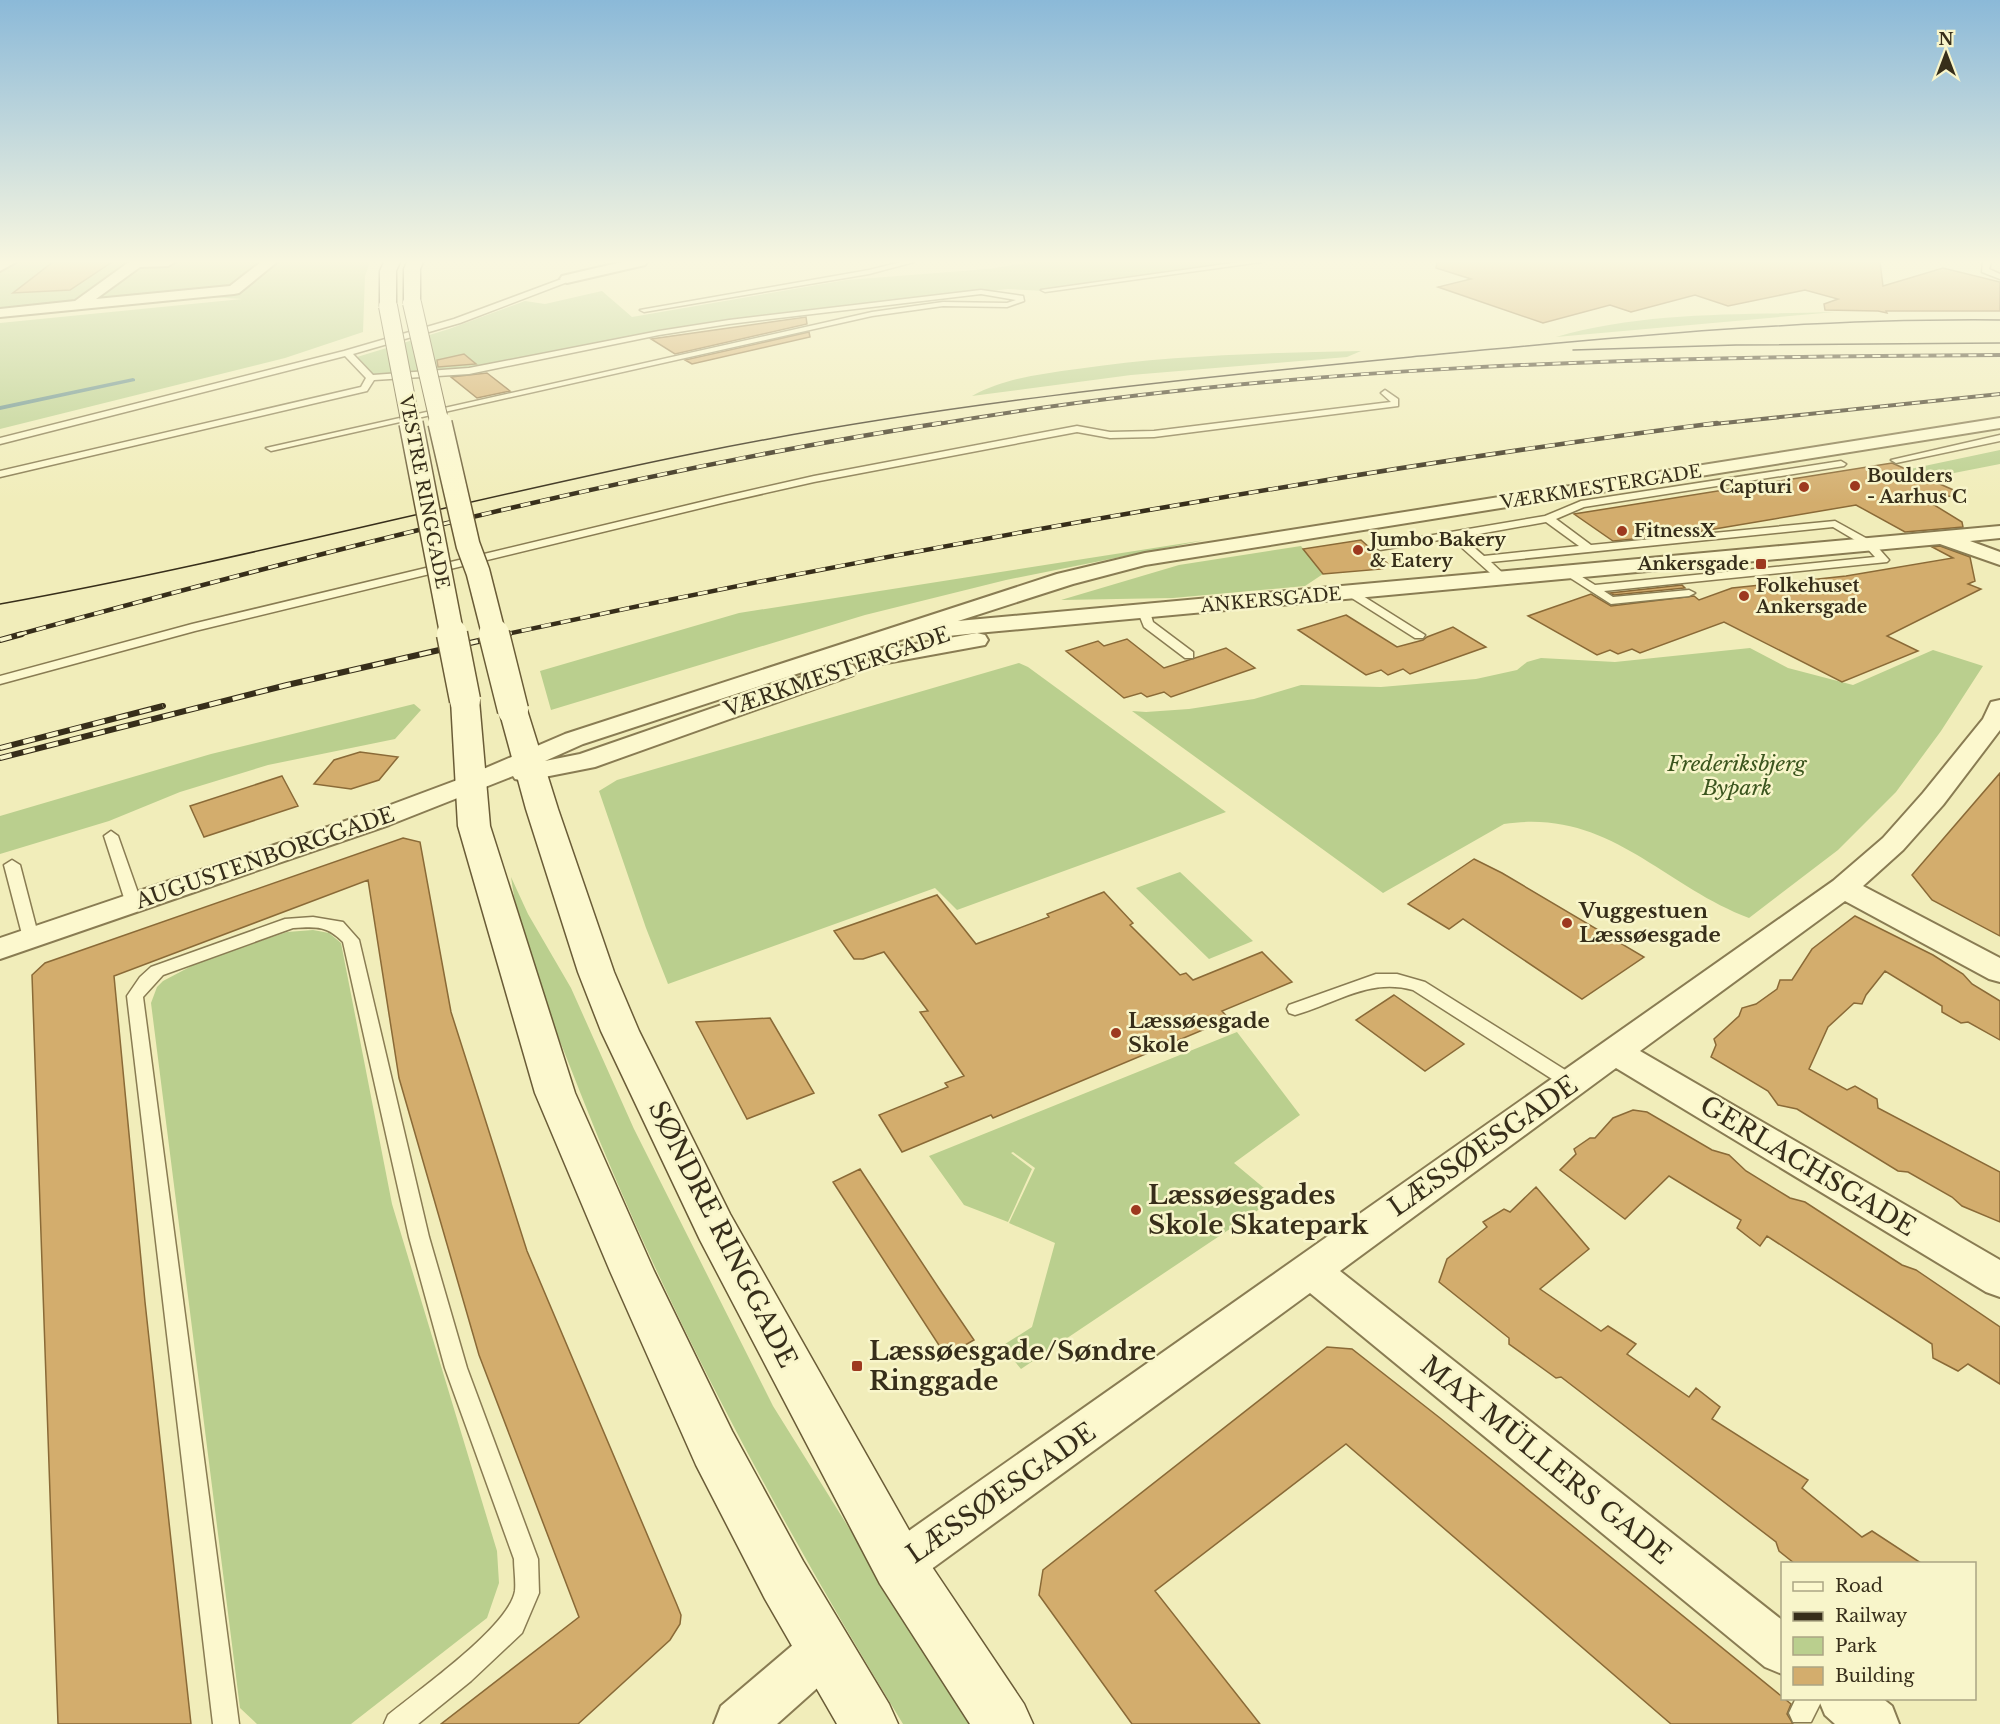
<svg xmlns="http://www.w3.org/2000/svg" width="2000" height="1724" font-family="'Libre Baskerville',serif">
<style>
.green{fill:#bacf8e}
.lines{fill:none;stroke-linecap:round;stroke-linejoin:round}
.stream{fill:#668f8e;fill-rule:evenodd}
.building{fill:#d3ad6d;stroke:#8a6a37;stroke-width:1.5}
.lane-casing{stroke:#897c53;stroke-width:3}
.street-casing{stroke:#897c53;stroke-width:4}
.secondary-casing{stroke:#6a5c37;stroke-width:3}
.lane{fill:#fcf8ce;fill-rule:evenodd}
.street{fill:#fcf8ce;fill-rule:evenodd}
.secondary{fill:#fcf8ce;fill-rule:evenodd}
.tram{stroke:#372e1a;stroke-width:1.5}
.rail-far2-casing{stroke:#372e1a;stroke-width:4}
.rail-far1-casing{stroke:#372e1a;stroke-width:4.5}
.rail-casing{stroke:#372e1a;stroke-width:6}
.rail-far2{stroke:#f8f5ca;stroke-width:2;stroke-dasharray:8;stroke-linecap:butt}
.rail-far1{stroke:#f8f5ca;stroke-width:3;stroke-dasharray:10;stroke-linecap:butt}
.rail{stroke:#f8f5ca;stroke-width:4;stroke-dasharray:12;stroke-linecap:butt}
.secondary-bridge-far2-casing{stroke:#6a5c37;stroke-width:20;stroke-linecap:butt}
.secondary-bridge-far1-casing{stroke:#6a5c37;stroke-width:26;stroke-linecap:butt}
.secondary-bridge-casing{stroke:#6a5c37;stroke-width:33;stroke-linecap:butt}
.secondary-bridge-far2{stroke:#fcf8ce;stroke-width:18}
.secondary-bridge-far1{stroke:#fcf8ce;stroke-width:23}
.secondary-bridge{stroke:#fcf8ce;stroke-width:30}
.poi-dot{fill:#9d391f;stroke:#f8f5ca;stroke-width:2}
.labels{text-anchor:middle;stroke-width:5;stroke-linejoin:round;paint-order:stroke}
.far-poi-label{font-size:18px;font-weight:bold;fill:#372e1a;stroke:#f8f5ca;text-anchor:start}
.far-street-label{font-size:18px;fill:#372e1a;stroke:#f8f5ca}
.street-label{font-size:21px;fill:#372e1a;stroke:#f8f5ca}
.park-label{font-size:21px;font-style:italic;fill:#3b551e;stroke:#f8f5ca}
.poi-label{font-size:21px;font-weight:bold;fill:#372e1a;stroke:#f8f5ca;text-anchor:start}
.near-street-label{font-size:26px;fill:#372e1a;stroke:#f8f5ca}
.near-poi-label{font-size:26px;font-weight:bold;fill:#372e1a;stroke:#f8f5ca;text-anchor:start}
</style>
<rect width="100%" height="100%" fill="#f1edba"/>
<path class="green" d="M 0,262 L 370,262 L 365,276 L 363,332 L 285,358 L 0,429 L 0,323 L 242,299 L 196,296 L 0,314 Z
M 1032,262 L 1221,262 L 1227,266 L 1045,291 L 1008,289 L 736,319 L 635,335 L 465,369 L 373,375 L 357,357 L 449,329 L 525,301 L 545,304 L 602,291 L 632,317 L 846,280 L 988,269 Z
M 1835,312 L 1556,337 C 1645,311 1743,315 1835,312 Z
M 1361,351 L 1347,357 L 1131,375 L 972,396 C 1005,378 1041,374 1077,369 C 1171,355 1266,353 1361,351 Z
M 2000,450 L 2000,464 L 1908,482 L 1896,472 Z
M 1205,540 L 1006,580 L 865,615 L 551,710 L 540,671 L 739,613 Z
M 1301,546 L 1323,574 L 1305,586 L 1173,598 L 1061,600 L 1179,565 Z
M 1750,648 L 1788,668 L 1853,685 L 1933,650 L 1983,666 L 1941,731 L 1896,792 L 1838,850 L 1749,918 C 1661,885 1609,808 1504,824 L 1383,893 L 1132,711 L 1146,712 L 1189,709 L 1254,699 L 1301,685 L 1381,687 L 1476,679 L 1517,670 L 1527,662 L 1541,658 L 1615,662 Z
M 1019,663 L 1028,667 L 1226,812 L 957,910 L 935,888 L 668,984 L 646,928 L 599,791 L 617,780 Z
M 414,704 L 421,710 L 395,739 L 268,765 L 180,792 L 109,821 L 0,854 L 0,816 L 211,754 Z
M 1180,872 L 1253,941 L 1209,959 L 1136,888 Z
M 511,877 L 528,914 L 571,988 L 634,1129 L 773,1406 L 849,1528 L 954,1684 L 978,1724 L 903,1724 C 780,1522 666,1312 580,1092 C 553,1022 521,952 511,877 Z
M 313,930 L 329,933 L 341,943 L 392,1204 L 497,1551 L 499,1583 L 487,1618 L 351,1724 L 257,1724 L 240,1708 L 151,1003 L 157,987 L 163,981 L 201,961 L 287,932 Z
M 1237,1032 L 1300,1115 L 1234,1163 L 1276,1198 L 1021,1369 L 1002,1346 L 1032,1327 L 1055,1243 L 1009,1223 L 1035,1168 L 1013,1152 L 1011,1153 L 1032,1169 L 1008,1222 L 964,1205 L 929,1156 Z"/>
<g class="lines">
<path class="stream" d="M 133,378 L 135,379 L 135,381 L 0,410 L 0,406 Z"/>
</g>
<path class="building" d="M 53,262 L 112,262 L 70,290 L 13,293 Z
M 1437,262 L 1880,262 L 1883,286 L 1943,268 L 2000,282 L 2000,311 L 1886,311 L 1887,313 L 1878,311 L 1825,310 L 1824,304 L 1838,299 L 1805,290 L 1728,306 L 1695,295 L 1631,312 L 1610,305 L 1543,323 L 1438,287 L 1471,279 L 1436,268 Z
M 806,317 L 807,324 L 675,354 L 651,339 Z
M 809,332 L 810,337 L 692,364 L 685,360 Z
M 464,354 L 476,364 L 438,367 L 437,360 Z
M 487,373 L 510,391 L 477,398 L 451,377 Z
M 1892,463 L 1958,492 L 1956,497 L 1913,492 L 1962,522 L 1963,527 L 1905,532 L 1856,505 L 1685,534 L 1613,541 L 1574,514 Z
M 1361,540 L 1387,563 L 1377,564 L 1382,569 L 1323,574 L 1303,549 Z
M 1940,546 L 1970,557 L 1975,581 L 1968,584 L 1981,589 L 1887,636 L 1918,651 L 1842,682 L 1724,622 L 1640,653 L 1632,649 L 1618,654 L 1610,650 L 1597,655 L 1528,616 L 1591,594 L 1611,606 L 1694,596 L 1699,600 L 1732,588 L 1846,576 L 1953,558 L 1932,547 Z
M 1682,585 L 1685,588 L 1614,595 L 1610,593 Z
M 1346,615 L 1397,647 L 1423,640 L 1427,637 L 1453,627 L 1486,647 L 1410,674 L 1403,669 L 1388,675 L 1381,670 L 1366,675 L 1298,630 Z
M 1127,639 L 1164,668 L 1226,648 L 1255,668 L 1171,697 L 1164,692 L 1147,697 L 1141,693 L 1124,698 L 1066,651 L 1098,641 L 1104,646 Z
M 360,752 L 398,757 L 379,780 L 351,789 L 314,784 L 334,760 Z
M 2000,773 L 2000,936 L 1932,900 L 1912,875 Z
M 282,776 L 298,806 L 204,837 L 190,806 Z
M 403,838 L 420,842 L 451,1012 L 527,1251 L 677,1605 L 681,1615 L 680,1624 L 670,1640 L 578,1724 L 441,1724 L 579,1617 L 479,1355 L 399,1078 L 368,880 L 114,976 L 145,1302 L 191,1724 L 58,1724 L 32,975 L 45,963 Z
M 1474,859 L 1502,873 L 1644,957 L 1582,999 L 1463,919 L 1449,929 L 1408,904 Z
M 1104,892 L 1133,923 L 1130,925 L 1180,975 L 1186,973 L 1193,980 L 1262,952 L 1292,982 L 1222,1011 L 1229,1019 L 993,1118 L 991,1115 L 902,1152 L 879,1115 L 948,1087 L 945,1083 L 964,1076 L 920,1012 L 928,1011 L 884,952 L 863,959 L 854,959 L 834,931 L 937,895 L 976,944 L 1049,917 L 1047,914 Z
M 1855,916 L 1933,955 L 1963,974 L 1972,984 L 2000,1001 L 2000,1040 L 1968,1022 L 1961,1023 L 1942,1012 L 1942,1006 L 1885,971 L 1866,995 L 1862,1004 L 1854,1003 L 1828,1027 L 1809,1069 L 1847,1090 L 1855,1086 L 1877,1099 L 1878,1108 L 2000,1172 L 2000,1222 L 1962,1206 L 1952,1197 L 1908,1172 L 1898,1171 L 1797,1109 L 1778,1105 L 1768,1091 L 1711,1057 L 1716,1045 L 1714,1039 L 1739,1016 L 1742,1008 L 1756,1004 L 1777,989 L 1780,980 L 1792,980 L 1812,949 Z
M 1394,995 L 1464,1044 L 1425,1071 L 1356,1020 Z
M 770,1018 L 814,1093 L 747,1119 L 696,1022 Z
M 1633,1110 L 1647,1112 L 1712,1150 L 1729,1155 L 1746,1171 L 1790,1198 L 1805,1202 L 1902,1265 L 1916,1270 L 2000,1327 L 2000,1384 L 1968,1364 L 1958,1371 L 1933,1358 L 1932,1344 L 1767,1236 L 1760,1246 L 1737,1228 L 1741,1220 L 1669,1176 L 1625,1219 L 1560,1170 L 1576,1154 L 1574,1149 L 1590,1138 L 1595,1138 L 1613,1118 Z
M 860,1169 L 942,1293 L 974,1340 L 946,1356 L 833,1182 Z
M 1536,1187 L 1589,1249 L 1540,1289 L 1601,1331 L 1608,1326 L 1636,1344 L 1627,1354 L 1689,1397 L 1696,1388 L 1720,1407 L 1712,1419 L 1808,1480 L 1802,1488 L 1862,1537 L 1872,1531 L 1921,1563 L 1794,1563 L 1779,1551 L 1776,1542 L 1561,1377 L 1556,1378 L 1509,1344 L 1509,1338 L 1439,1282 L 1447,1259 L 1487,1227 L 1483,1222 L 1504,1209 L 1510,1212 Z
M 1327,1347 L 1352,1349 L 1440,1418 L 1791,1704 L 1787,1714 L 1793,1724 L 1671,1724 L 1346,1444 L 1155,1591 L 1260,1724 L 1132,1724 L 1039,1595 L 1043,1570 Z"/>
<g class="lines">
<g class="lane-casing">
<path id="lane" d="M 901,262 L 914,262 L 869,274 L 644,312 L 640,310 L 869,270 Z
M 1240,262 L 1261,262 L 1045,292 L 1041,290 Z
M 1983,262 L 1991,262 L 1989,269 L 2000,274 L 2000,279 L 1982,272 Z
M 567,277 L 570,281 L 460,323 L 353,354 L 373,375 L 469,368 L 659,331 L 729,320 L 981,290 L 1023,296 L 1024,301 L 1007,307 L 943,306 L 872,316 L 271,451 L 266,448 L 872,312 L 943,302 L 1007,303 L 1016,300 L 981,294 L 729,324 L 659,335 L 469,374 L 374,380 L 367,391 L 0,477 L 0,471 L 361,387 L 366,378 L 345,356 L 0,444 L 0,438 L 344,351 L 454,319 Z
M 1385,390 L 1398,399 L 1398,406 L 1154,437 L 1110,438 L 1077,432 L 814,482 L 726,502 L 195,631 L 0,684 L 0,676 L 192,624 L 726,496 L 814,476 L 1077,426 L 1110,432 L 1154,431 L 1391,402 L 1381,393 Z
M 2000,435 L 2000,441 L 1896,463 L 1891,460 Z
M 1841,461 L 1846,464 L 1844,466 L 1584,507 L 1556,519 L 1591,545 L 1835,521 L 1873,542 L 1889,560 L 1887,562 L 1604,591 L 1613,597 L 1689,590 L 1695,593 L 1689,596 L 1611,604 L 1561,572 L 1567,569 L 1571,570 L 1595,585 L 1875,557 L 1865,546 L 1833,527 L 1491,562 L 1508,578 L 1502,581 L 1498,580 L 1451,538 L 1380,550 L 1375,547 L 1380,544 L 1545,516 L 1581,501 ZM 1546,522 L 1579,546 L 1484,556 L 1462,537 Z
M 1351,590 L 1355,591 L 1425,635 L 1423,638 L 1415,638 L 1347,595 L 1345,593 Z
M 1144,608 L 1150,612 L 1153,622 L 1193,652 L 1193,658 L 1185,658 L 1144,627 L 1138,612 Z
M 111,831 L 118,836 L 142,904 L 139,908 L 129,908 L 126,904 L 104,836 Z
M 12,860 L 20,865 L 39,938 L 37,942 L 25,942 L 23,938 L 4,865 Z
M 313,917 L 343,922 L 359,940 L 429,1237 L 467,1368 L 538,1559 L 539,1593 L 522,1633 L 471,1681 L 418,1724 L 384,1724 L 388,1715 C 417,1691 509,1627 515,1591 C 516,1581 514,1569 514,1559 L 445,1368 L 409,1237 L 343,942 C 326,925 316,927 293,928 L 163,975 L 143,997 L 239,1724 L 213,1724 L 127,996 L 140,977 L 151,967 L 285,919 Z
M 1376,974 L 1397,974 L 1425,982 L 1578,1078 L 1581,1083 L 1578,1088 L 1572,1090 L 1566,1088 L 1413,990 C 1369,978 1337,1003 1295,1015 L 1289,1013 L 1287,1009 L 1289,1005 Z
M 1796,1698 L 1823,1698 L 1811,1722 L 1793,1722 L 1789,1713 Z"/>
</g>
<g class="street-casing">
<path id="street" d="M 0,262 L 16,262 L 0,271 Z
M 129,262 L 175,262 L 168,266 L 140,267 L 96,299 L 230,286 L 261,262 L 277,262 L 239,293 L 234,294 L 0,317 L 0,309 L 75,301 Z
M 622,262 L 647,262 L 645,265 L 567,283 L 560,279 L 562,276 Z
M 2000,418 L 2000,428 L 1145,565 L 1073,584 L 958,621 L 2000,526 L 2000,538 L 1970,541 L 2000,552 L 2000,565 L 1940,544 L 977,633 L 985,635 L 988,640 L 985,645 L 881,664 L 873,662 L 869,657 L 873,652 L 881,650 L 977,633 L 948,636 L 940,634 L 937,628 L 583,744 L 545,761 L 580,754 L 837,665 L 845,663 L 853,665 L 857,670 L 853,675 L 595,767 L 524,781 L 515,779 L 513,776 L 389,825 L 0,959 L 0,938 L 369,813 L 460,779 L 565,734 L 1057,574 L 1145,553 Z
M 2000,700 L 2000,730 L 1943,805 L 1903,850 L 1863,886 L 2000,958 L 2000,982 L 1989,979 L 1845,901 L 1640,1051 L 2000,1260 L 2000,1297 L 1986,1292 L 1616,1068 L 1340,1271 L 1782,1620 L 1782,1674 L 1765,1667 L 1310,1293 L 915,1581 L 899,1588 L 883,1581 L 876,1565 L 883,1549 L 1833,881 L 1883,838 L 1923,793 L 1983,719 L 1991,702 Z
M 825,1625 L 842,1632 L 849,1649 L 842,1666 L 777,1724 L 714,1724 L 721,1706 L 808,1632 Z
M 1818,1698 L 1882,1698 L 1892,1706 L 1899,1724 L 1835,1724 L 1825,1715 Z"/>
</g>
<g class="secondary-casing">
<path id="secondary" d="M 384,262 L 400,262 L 396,271 L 396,306 L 394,310 L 382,310 L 380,306 L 380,271 Z
M 407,262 L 423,262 L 420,269 L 420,303 L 412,308 L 404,303 L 404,269 Z
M 465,692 L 475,694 L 479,700 L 490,826 L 575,1093 L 654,1271 L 732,1431 L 803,1561 L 889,1704 L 898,1724 L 837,1724 L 765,1599 L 696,1465 L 610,1271 L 535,1093 L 458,826 L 451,700 L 455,694 Z
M 513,701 L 523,704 L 527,710 L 558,809 L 614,972 L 639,1031 L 730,1214 L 918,1546 L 1024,1704 L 1033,1724 L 970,1724 L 880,1584 L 700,1240 L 601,1031 L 578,972 L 526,809 L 499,710 L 503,704 Z"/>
</g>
<use href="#lane" class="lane"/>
<use href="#street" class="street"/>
<use href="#secondary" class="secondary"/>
<path class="tram" d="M 1573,350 L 1736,345 L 2000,343
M 0,604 C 234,562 463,500 696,453 C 932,405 1172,380 1411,357 C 1608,338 1803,318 2000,320"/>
<g class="rail-far2-casing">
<path id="rail-far2" d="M 932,425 C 1285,364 1643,357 2000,355
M 1705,425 L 2000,394"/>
</g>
<g class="rail-far1-casing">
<path id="rail-far1" d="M 17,635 C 321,552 628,472 941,423
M 502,635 C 733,585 964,541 1196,502 C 1370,472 1543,445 1717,423"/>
</g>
<g class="rail-casing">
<path id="rail" d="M 0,640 L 22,634
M 0,748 L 163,706
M 0,758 L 287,685 L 509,634"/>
</g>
<use href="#rail-far2" class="rail-far2"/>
<use href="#rail-far1" class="rail-far1"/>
<use href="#rail" class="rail"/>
<g class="secondary-bridge-far2-casing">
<path id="secondary-bridge-far2" d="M 412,303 L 440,425
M 388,306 L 411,425"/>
</g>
<g class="secondary-bridge-far1-casing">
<path id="secondary-bridge-far1" d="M 411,423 L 452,635
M 440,423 L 468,545 L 478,572 L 494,635"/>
</g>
<g class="secondary-bridge-casing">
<path id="secondary-bridge" d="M 452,634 L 465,700
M 494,634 L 513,710"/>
</g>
<use href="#secondary-bridge-far2" class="secondary-bridge-far2"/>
<use href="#secondary-bridge-far1" class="secondary-bridge-far1"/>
<use href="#secondary-bridge" class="secondary-bridge"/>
</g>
<linearGradient id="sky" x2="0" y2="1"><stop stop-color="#8bb9d8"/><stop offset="0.52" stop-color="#f9f7e0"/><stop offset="1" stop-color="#f9f7e0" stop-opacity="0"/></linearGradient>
<rect width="2000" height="503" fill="url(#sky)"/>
<g class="poi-dot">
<circle cx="1855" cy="486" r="6"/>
<circle cx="1804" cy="487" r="6"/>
<circle cx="1622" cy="531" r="6"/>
<circle cx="1358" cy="550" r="6"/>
<rect x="1755" y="558" width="12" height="12" rx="3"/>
<circle cx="1744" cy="596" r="6"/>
<circle cx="1567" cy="923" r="6"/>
<circle cx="1116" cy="1033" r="6"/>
<circle cx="1136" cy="1210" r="6"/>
<rect x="851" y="1360" width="12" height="12" rx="3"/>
</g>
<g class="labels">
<g class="far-poi-label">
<text x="1867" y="482">Boulders<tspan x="1867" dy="21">- Aarhus C</tspan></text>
<text x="1792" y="493" text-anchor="end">Capturi</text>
<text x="1634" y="537">FitnessX</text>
<text x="1370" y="546">Jumbo Bakery<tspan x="1370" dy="21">&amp; Eatery</tspan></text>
<text x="1749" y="570" text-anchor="end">Ankersgade</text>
<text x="1756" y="592">Folkehuset<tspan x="1756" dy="21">Ankersgade</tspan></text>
</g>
<g class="far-street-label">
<text transform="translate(1601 487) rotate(-9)" y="6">VÆRKMESTERGADE</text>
<text transform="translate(424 492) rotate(79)" y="6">VESTRE RINGGADE</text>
<text transform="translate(1271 600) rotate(-5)" y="6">ANKERSGADE</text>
</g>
<g class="street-label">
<text transform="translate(837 672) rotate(-19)" y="7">VÆRKMESTERGADE</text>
<text transform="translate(265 858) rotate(-19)" y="7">AUGUSTENBORGGADE</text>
</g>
<g class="park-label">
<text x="1737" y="771">Frederiksbjerg<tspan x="1737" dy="24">Bypark</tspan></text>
</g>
<g class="poi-label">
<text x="1579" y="918">Vuggestuen<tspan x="1579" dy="24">Læssøesgade</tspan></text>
<text x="1128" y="1028">Læssøesgade<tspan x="1128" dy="24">Skole</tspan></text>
</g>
<g class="near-street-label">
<text transform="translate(1483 1146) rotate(-35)" y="9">LÆSSØESGADE</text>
<text transform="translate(1808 1166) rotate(31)" y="9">GERLACHSGADE</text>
<text transform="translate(723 1234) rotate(63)" y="9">SØNDRE RINGGADE</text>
<text transform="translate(1546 1460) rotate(39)" y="9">MAX MÜLLERS GADE</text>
<text transform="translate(1001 1493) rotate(-35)" y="9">LÆSSØESGADE</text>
</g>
<g class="near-poi-label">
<text x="1148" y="1204">Læssøesgades<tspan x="1148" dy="30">Skole Skatepark</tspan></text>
<text x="869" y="1360">Læssøesgade/Søndre<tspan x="869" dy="30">Ringgade</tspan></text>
</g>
</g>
<rect x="1781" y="1562" width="195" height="138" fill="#f8f5ca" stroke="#aba584" stroke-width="1.5"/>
<rect x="1793" y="1582" width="30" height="9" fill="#fcf8ce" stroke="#aba584" stroke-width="1.5"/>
<text x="1835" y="1592" font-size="18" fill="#372e1a">Road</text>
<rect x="1793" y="1612" width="30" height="9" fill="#372e1a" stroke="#aba584" stroke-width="1.5"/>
<text x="1835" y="1622" font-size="18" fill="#372e1a">Railway</text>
<rect x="1793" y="1637" width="30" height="18" fill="#bacf8e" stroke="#aba584" stroke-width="1.5"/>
<text x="1835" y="1652" font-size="18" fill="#372e1a">Park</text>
<rect x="1793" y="1667" width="30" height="18" fill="#d3ad6d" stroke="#aba584" stroke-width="1.5"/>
<text x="1835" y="1682" font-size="18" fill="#372e1a">Building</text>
<g transform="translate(1946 54)" stroke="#f8f5ca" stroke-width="4.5" paint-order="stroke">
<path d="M0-4.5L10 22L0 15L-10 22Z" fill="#372e1a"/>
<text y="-9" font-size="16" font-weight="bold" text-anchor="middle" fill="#372e1a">N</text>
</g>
</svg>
